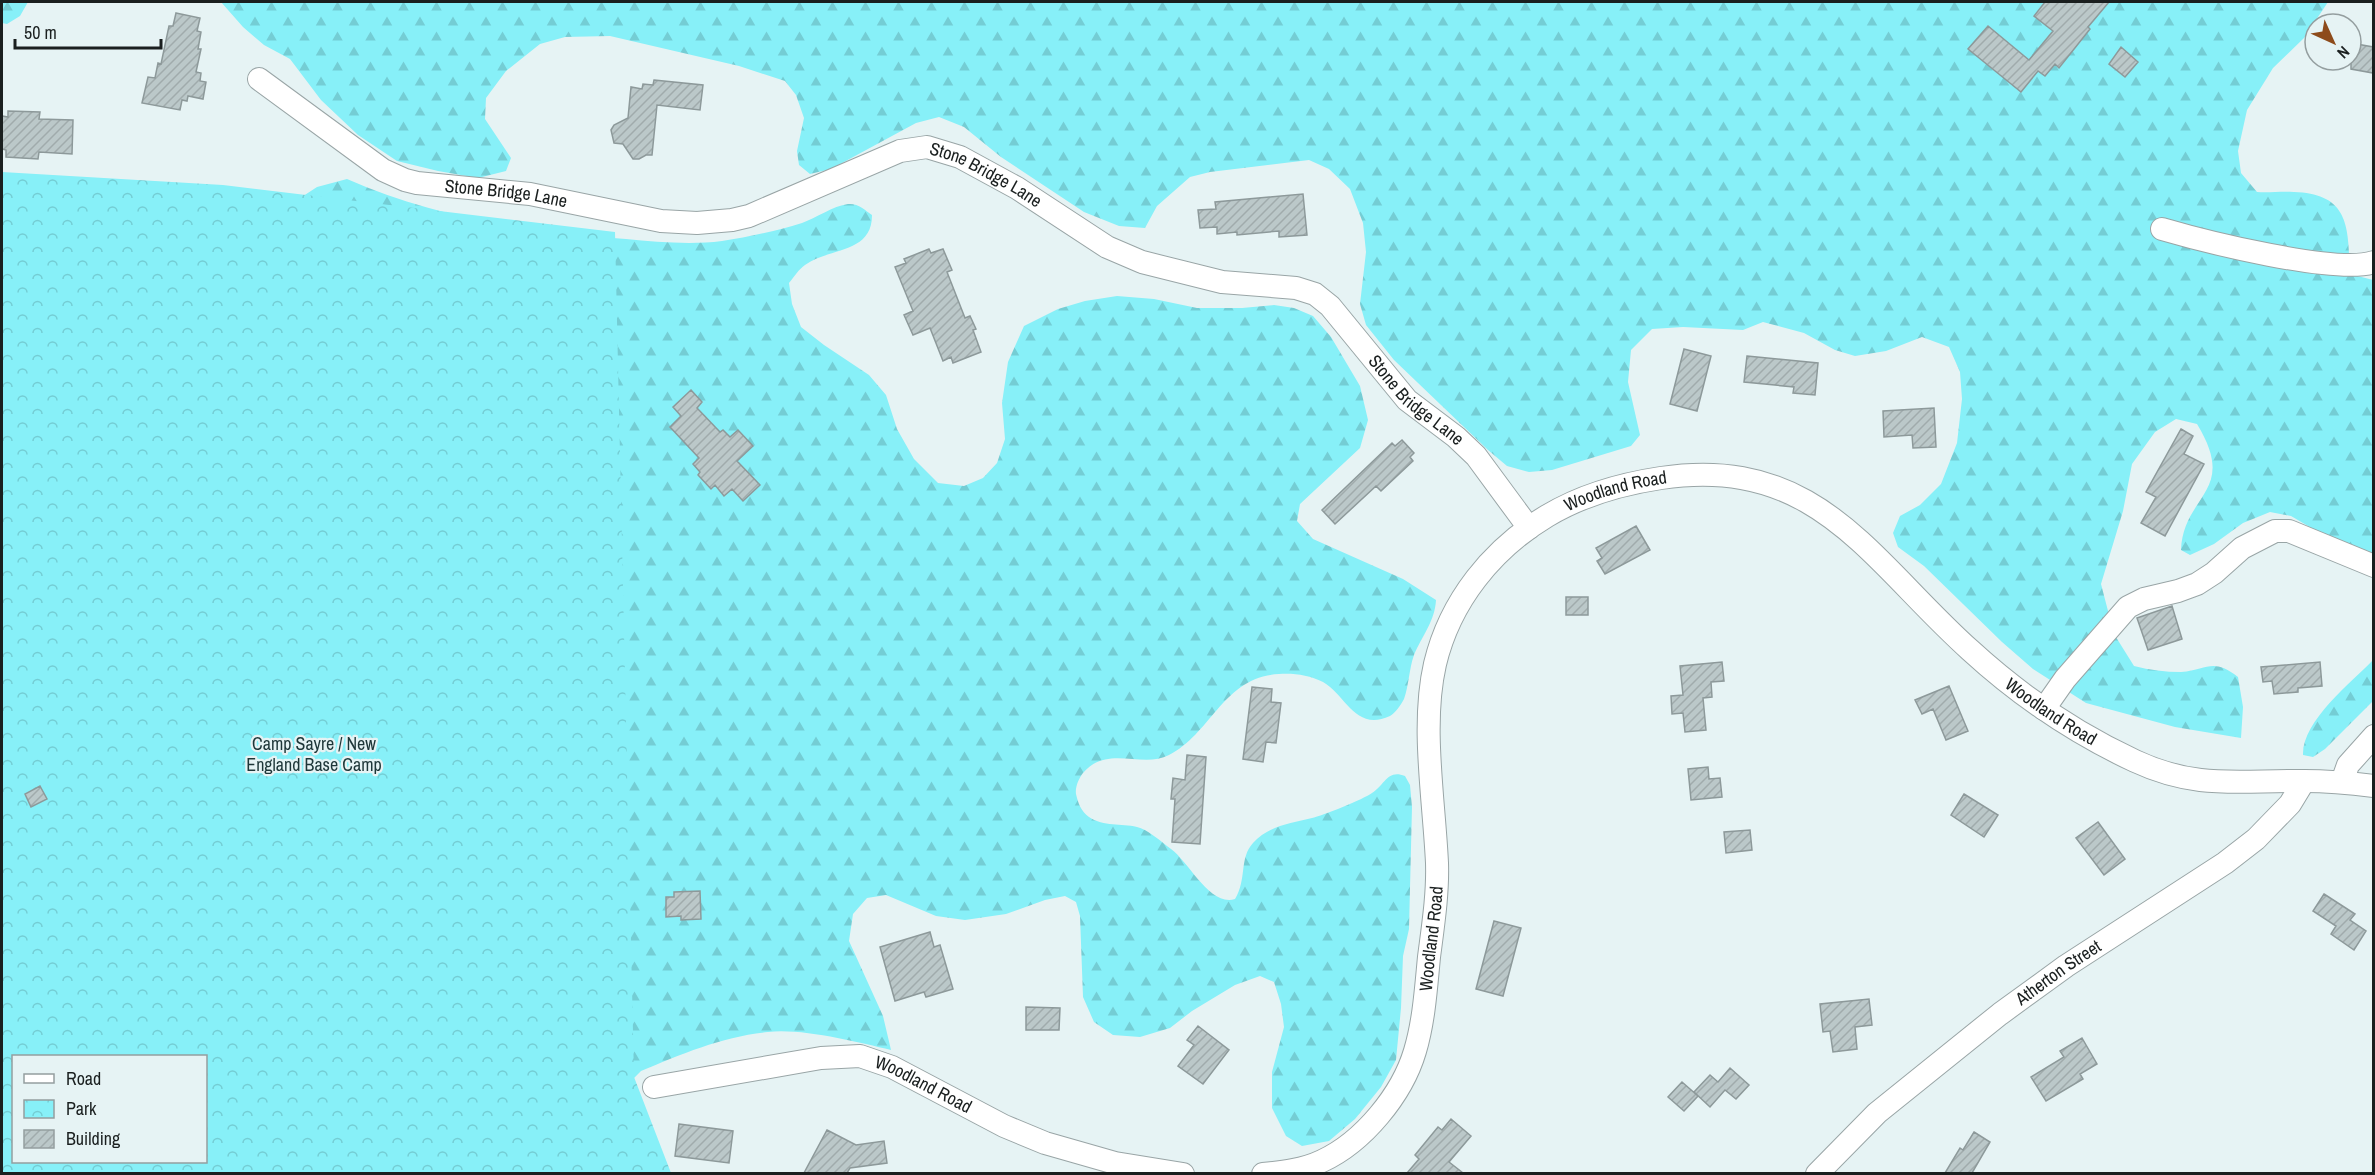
<svg xmlns="http://www.w3.org/2000/svg" width="2375" height="1175" font-family="'Archivo Narrow',sans-serif">
<style>
.forest{fill:url(#forest-firs);fill-rule:evenodd}
.park{fill:url(#park-crowns);fill-rule:evenodd}
.building{fill:url(#building-hatch);stroke:#8d999a;stroke-width:1.5}
.lines{fill:none;stroke-linecap:round;stroke-linejoin:round}
.minor-casing{stroke:#99a5a6;stroke-width:24}
.minor{stroke:#fff;stroke-width:22}
.labels{text-anchor:middle;stroke-width:4.5;stroke-linejoin:round;paint-order:stroke}
.street-label{font-size:18px;fill:#1a1f1f;stroke:#e6f3f4}
.park-label{font-size:18px;fill:#1d3638;stroke:#e6f3f4}
</style>
<defs>
<pattern id="forest-firs" width="22" height="20" patternUnits="userSpaceOnUse" patternTransform="scale(1.5)"><rect width="22" height="20" fill="#87f0f8"/><path d="M5 1l3.5 6h-7zM16 11l3.5 6h-7z" fill="#74cdd4"/></pattern>
<pattern id="park-crowns" width="20" height="18" patternUnits="userSpaceOnUse" patternTransform="scale(1.5)"><rect width="20" height="18" fill="#87f0f8"/><path d="M2 6a3 3 0 1 1 6 0M12 15a3 3 0 1 1 6 0" fill="none" stroke="#74cdd4"/></pattern>
<pattern id="building-hatch" width="6" height="6" patternUnits="userSpaceOnUse" patternTransform="scale(1.5)"><rect width="6" height="6" fill="#bbc8c9"/><path d="M-1 1l2-2M0 6l6-6M5 7l2-2" fill="none" stroke="#a0abac"/></pattern>
</defs>
<rect width="100%" height="100%" fill="#e6f3f4"/>
<path class="forest" d="M 2,2 L 28,2 L 20,16 L 7,24 L 2,23 Z
M 221,2 L 2328,2 L 2304,38 L 2273,68 L 2247,110 L 2238,151 L 2241,173 L 2257,192 C 2269,193 2281,191 2294,192 C 2351,194 2348,229 2350,274 L 2373,280 L 2373,554 L 2332,540 L 2291,516 L 2270,512 L 2243,523 L 2214,544 L 2190,555 L 2181,550 C 2183,494 2239,493 2197,424 L 2176,419 L 2155,432 L 2132,464 L 2123,511 L 2101,584 L 2114,634 L 2134,666 C 2150,670 2165,672 2181,672 C 2208,670 2212,657 2238,677 L 2243,707 L 2241,738 L 2175,727 L 2086,703 L 2033,669 L 2002,642 L 1924,566 L 1898,547 L 1893,533 L 1900,516 L 1920,505 L 1941,484 L 1957,443 L 1962,399 L 1960,372 L 1949,347 L 1922,337 L 1886,351 L 1855,356 L 1835,350 L 1804,333 L 1763,322 L 1743,330 L 1683,327 L 1652,329 L 1631,350 L 1628,382 L 1640,435 L 1631,446 L 1552,470 L 1529,472 L 1507,466 L 1488,450 L 1394,360 L 1366,325 L 1360,304 L 1366,252 L 1363,223 L 1350,189 L 1329,169 L 1309,160 L 1210,172 L 1190,177 L 1157,206 L 1145,228 L 1119,226 L 1084,212 L 1001,157 L 964,127 L 939,117 L 916,123 L 831,169 L 810,174 L 799,165 L 797,151 L 804,118 L 796,95 L 785,81 L 739,66 L 610,36 L 565,37 L 540,44 L 506,71 L 486,98 L 485,119 L 511,158 L 506,171 L 478,178 L 438,171 L 397,161 L 358,135 L 321,100 L 290,59 L 264,45 L 243,27 Z
M 347,179 C 435,218 531,232 626,239 C 657,242 691,245 722,241 C 748,237 776,231 802,223 C 816,218 833,206 848,204 C 858,203 865,210 872,215 C 872,254 830,247 805,265 C 799,269 794,277 789,283 L 792,304 L 801,327 L 824,345 L 869,375 L 886,395 L 897,429 L 914,459 L 938,483 L 964,486 L 983,478 L 997,463 L 1005,439 L 1002,403 L 1008,362 L 1024,326 L 1058,309 L 1085,301 L 1117,296 L 1154,299 L 1197,308 L 1242,308 L 1274,305 L 1294,308 L 1313,316 L 1331,337 L 1360,386 L 1368,420 L 1360,448 L 1300,504 L 1297,521 L 1313,539 L 1403,579 L 1436,600 C 1435,621 1422,636 1414,655 C 1409,669 1409,685 1404,699 C 1401,705 1395,713 1390,716 C 1355,732 1346,695 1323,682 C 1309,675 1294,673 1279,674 C 1223,677 1212,733 1169,755 C 1142,769 1107,744 1083,773 C 1079,778 1075,787 1076,794 C 1078,803 1081,811 1089,817 C 1104,827 1121,823 1137,827 C 1147,829 1162,842 1171,849 C 1189,862 1210,907 1235,899 C 1247,880 1239,858 1253,843 C 1268,826 1291,823 1312,818 C 1322,816 1364,799 1372,793 C 1385,785 1387,769 1405,776 L 1410,785 L 1412,807 L 1409,929 L 1403,956 L 1401,1008 L 1396,1060 L 1381,1087 L 1355,1119 L 1329,1141 L 1302,1146 L 1286,1136 L 1272,1108 L 1272,1072 L 1284,1027 L 1281,1004 L 1274,982 L 1260,976 L 1235,985 L 1192,1011 L 1170,1028 L 1140,1037 L 1113,1035 L 1094,1022 L 1083,997 L 1080,916 L 1076,902 L 1065,896 L 1045,900 L 1006,914 L 965,920 L 936,916 L 886,895 L 867,898 L 853,914 L 849,941 L 883,1016 L 891,1050 C 857,1042 802,1028 768,1032 C 724,1036 681,1054 641,1071 L 630,1082 L 653,1152 L 2,1174 L 2,190 L 291,204 L 317,187 ZM 14,1056 L 206,1056 L 206,1162 L 14,1162 Z
M 2373,660 L 2373,701 L 2325,749 L 2313,757 L 2303,755 C 2302,721 2351,683 2373,660 Z"/>
<path class="park" d="M 2,172 L 223,185 L 615,232 L 634,1077 L 671,1173 L 2,1173 ZM 14,1056 L 206,1056 L 206,1162 L 14,1162 Z"/>
<path class="building" d="M 2045,2 L 2109,2 L 2088,27 L 2090,29 L 2059,68 L 2055,64 L 2045,76 L 2038,71 L 2021,92 L 1968,49 L 1988,26 L 2029,60 L 2053,31 L 2034,16 Z
M 176,13 L 200,18 L 197,31 L 201,32 L 198,49 L 201,49 L 196,72 L 201,73 L 200,81 L 206,82 L 203,99 L 188,96 L 187,101 L 182,100 L 180,110 L 142,103 L 148,77 L 155,78 L 158,63 L 161,64 L 169,26 L 173,26 Z
M 2351,43 L 2373,47 L 2373,73 L 2351,69 Z
M 2121,47 L 2138,62 L 2125,77 L 2109,64 Z
M 654,80 L 703,85 L 700,110 L 657,105 L 652,155 L 646,155 L 639,159 L 633,159 L 623,144 L 614,143 L 611,130 L 614,125 L 628,118 L 631,87 L 642,89 L 643,84 L 653,85 Z
M 8,111 L 40,112 L 39,119 L 73,120 L 72,154 L 39,152 L 38,159 L 6,157 L 6,150 L 2,149 L 2,116 L 8,117 Z
M 1303,194 L 1307,235 L 1279,237 L 1279,231 L 1237,235 L 1237,232 L 1217,234 L 1217,227 L 1200,228 L 1198,210 L 1216,209 L 1215,202 Z
M 929,249 L 931,253 L 943,249 L 952,270 L 947,272 L 965,318 L 970,316 L 976,329 L 973,330 L 981,352 L 953,363 L 951,357 L 943,361 L 930,328 L 913,335 L 904,315 L 913,311 L 895,267 L 906,263 L 904,259 Z
M 1684,349 L 1711,356 L 1697,411 L 1670,404 Z
M 1747,356 L 1818,363 L 1815,395 L 1793,393 L 1794,387 L 1744,382 Z
M 691,390 L 702,402 L 697,408 L 720,432 L 723,430 L 730,437 L 738,430 L 753,446 L 737,461 L 760,485 L 743,501 L 732,489 L 724,496 L 715,485 L 711,489 L 698,475 L 700,472 L 693,464 L 699,458 L 670,427 L 681,416 L 673,407 Z
M 1934,408 L 1936,447 L 1913,448 L 1912,435 L 1884,437 L 1883,411 Z
M 2181,429 L 2193,436 L 2184,454 L 2204,464 L 2165,536 L 2141,523 L 2156,497 L 2146,492 Z
M 1402,440 L 1414,453 L 1410,457 L 1413,461 L 1381,491 L 1376,486 L 1335,524 L 1322,510 L 1392,443 L 1395,446 Z
M 1636,526 L 1650,550 L 1605,574 L 1597,561 L 1602,558 L 1596,548 Z
M 1566,597 L 1588,597 L 1588,615 L 1566,615 Z
M 2172,606 L 2182,639 L 2148,650 L 2137,618 Z
M 1722,662 L 1724,681 L 1711,682 L 1712,697 L 1703,698 L 1706,730 L 1685,732 L 1683,713 L 1672,714 L 1671,696 L 1683,695 L 1680,666 Z
M 2320,662 L 2322,686 L 2298,688 L 2298,692 L 2274,694 L 2272,681 L 2263,682 L 2261,667 Z
M 1949,686 L 1968,731 L 1946,740 L 1933,709 L 1922,714 L 1915,700 Z
M 1252,687 L 1272,689 L 1271,702 L 1281,703 L 1276,743 L 1266,742 L 1263,762 L 1243,759 Z
M 1187,755 L 1206,757 L 1200,844 L 1172,842 L 1175,799 L 1171,799 L 1173,778 L 1185,780 Z
M 1708,767 L 1709,779 L 1720,778 L 1722,797 L 1691,800 L 1688,769 Z
M 40,786 L 47,799 L 31,807 L 25,794 Z
M 1964,794 L 1998,815 L 1984,837 L 1951,815 Z
M 2098,822 L 2125,859 L 2104,875 L 2076,838 Z
M 1750,830 L 1752,850 L 1726,853 L 1724,832 Z
M 700,891 L 701,919 L 681,920 L 681,916 L 666,917 L 666,897 L 674,897 L 674,892 Z
M 2324,894 L 2355,914 L 2350,920 L 2366,931 L 2354,950 L 2331,934 L 2336,926 L 2313,911 Z
M 1494,921 L 1521,928 L 1503,996 L 1476,989 Z
M 930,932 L 934,947 L 940,945 L 953,989 L 926,997 L 924,992 L 895,1001 L 880,947 Z
M 1869,999 L 1872,1025 L 1855,1027 L 1857,1049 L 1833,1052 L 1830,1031 L 1823,1032 L 1820,1004 Z
M 1026,1007 L 1060,1008 L 1059,1030 L 1026,1030 Z
M 1198,1026 L 1229,1050 L 1203,1084 L 1178,1066 L 1194,1045 L 1187,1040 Z
M 2082,1038 L 2097,1064 L 2080,1074 L 2083,1079 L 2046,1101 L 2031,1077 L 2064,1057 L 2060,1051 Z
M 1730,1068 L 1749,1085 L 1736,1099 L 1725,1090 L 1710,1107 L 1694,1092 L 1710,1075 L 1718,1082 Z
M 1682,1082 L 1698,1096 L 1684,1111 L 1668,1097 Z
M 1451,1119 L 1471,1136 L 1449,1162 L 1463,1173 L 1407,1173 L 1419,1159 L 1415,1155 L 1438,1127 L 1442,1130 Z
M 679,1124 L 733,1131 L 729,1163 L 675,1156 Z
M 827,1130 L 856,1145 L 884,1141 L 887,1163 L 850,1168 L 847,1173 L 804,1173 Z
M 1974,1132 L 1990,1142 L 1972,1173 L 1945,1173 L 1960,1148 L 1963,1150 Z"/>
<g class="lines">
<g class="minor-casing">
<g id="minor">
<path id="s1" d="M 259,79 L 383,170 L 405,180 L 417,183 L 530,194 L 661,221 L 697,223 L 732,220 L 749,216 L 900,151 L 927,147 L 960,157 L 1017,188 L 1107,247 L 1142,262 L 1222,282 L 1296,288 L 1315,294 L 1330,306 L 1407,400 L 1456,437 L 1476,456 L 1529,528"/>
<path d="M 2162,229 C 2203,241 2337,275 2374,262"/>
<path d="M 2044,709 L 2065,679 L 2128,607 L 2144,599 L 2178,591 L 2197,584 L 2214,573 L 2242,548 L 2275,531 L 2289,531 L 2374,566"/>
<path d="M 2342,782 L 2348,765 L 2374,736"/>
<path id="s2" d="M 654,1087 L 821,1058 L 860,1056 L 892,1067 L 1004,1126 L 1045,1143 L 1115,1163 L 1183,1174"/>
<path id="s3" d="M 1263,1174 C 1283,1172 1303,1170 1322,1161 C 1363,1142 1402,1095 1415,1051 C 1424,1021 1426,988 1429,957 C 1433,926 1438,894 1437,863 C 1434,799 1421,725 1435,664 C 1450,601 1492,549 1547,516 C 1582,495 1621,484 1661,478 C 1817,455 1869,559 1970,650 C 2019,695 2075,733 2135,761 C 2197,790 2239,780 2304,781 C 2328,781 2350,783 2374,786"/>
<path id="s4" d="M 1817,1174 L 1877,1113 L 2000,1014 L 2066,966 L 2225,863 L 2256,839 L 2290,804 L 2304,781"/>
</g>
</g>
<use href="#minor" class="minor"/>
</g>
<g class="labels">
<g class="street-label">
<text dy="6" stroke="none"><textPath href="#s1" startOffset="783">Stone Bridge Lane</textPath></text>
<text dy="6" stroke="none"><textPath href="#s1" startOffset="280">Stone Bridge Lane</textPath></text>
<text dy="6" stroke="none"><textPath href="#s1" startOffset="1287">Stone Bridge Lane</textPath></text>
<text dy="6" stroke="none"><textPath href="#s3" startOffset="862">Woodland Road</textPath></text>
<text dy="6" stroke="none"><textPath href="#s3" startOffset="1383">Woodland Road</textPath></text>
<text dy="6" stroke="none"><textPath href="#s3" startOffset="322">Woodland Road</textPath></text>
<text dy="6" stroke="none"><textPath href="#s4" startOffset="315">Atherton Street</textPath></text>
<text dy="6" stroke="none"><textPath href="#s2" startOffset="278">Woodland Road</textPath></text>
</g>
<g class="park-label">
<text x="314" y="750">Camp Sayre / New<tspan x="314" dy="21">England Base Camp</tspan></text>
</g>
</g>
<rect width="2375" height="1175" fill="none" stroke="#1a1f1f" stroke-width="6"/>
<rect x="12" y="1055" width="195" height="108" fill="#e6f3f4" stroke="#949e9f" stroke-width="1.5"/>
<rect x="24" y="1074" width="30" height="9" fill="#ffffff" stroke="#949e9f" stroke-width="1.5"/>
<text x="66" y="1085" font-size="18" fill="#1a1f1f">Road</text>
<rect x="24" y="1100" width="30" height="18" fill="url(#park-crowns)" stroke="#949e9f" stroke-width="1.5"/>
<text x="66" y="1115" font-size="18" fill="#1a1f1f">Park</text>
<rect x="24" y="1130" width="30" height="18" fill="url(#building-hatch)" stroke="#949e9f" stroke-width="1.5"/>
<text x="66" y="1145" font-size="18" fill="#1a1f1f">Building</text>
<g transform="translate(2333 42) rotate(135)"><circle r="28" fill="#e6f3f4" stroke="#949e9f" stroke-width="1.5"/>
<path d="M0-4.5L10 22L0 15L-10 22Z" fill="#8d4b1b"/>
<text y="-9" font-size="16" font-weight="bold" text-anchor="middle" fill="#1a1f1f">N</text>
</g>
<path d="M15 39v9h146v-9" fill="none" stroke="#1a1f1f" stroke-width="3"/>
<text x="24" y="39" font-size="18" fill="#1a1f1f" stroke="#e6f3f4" stroke-width="4.5" paint-order="stroke">50 m</text>
</svg>
